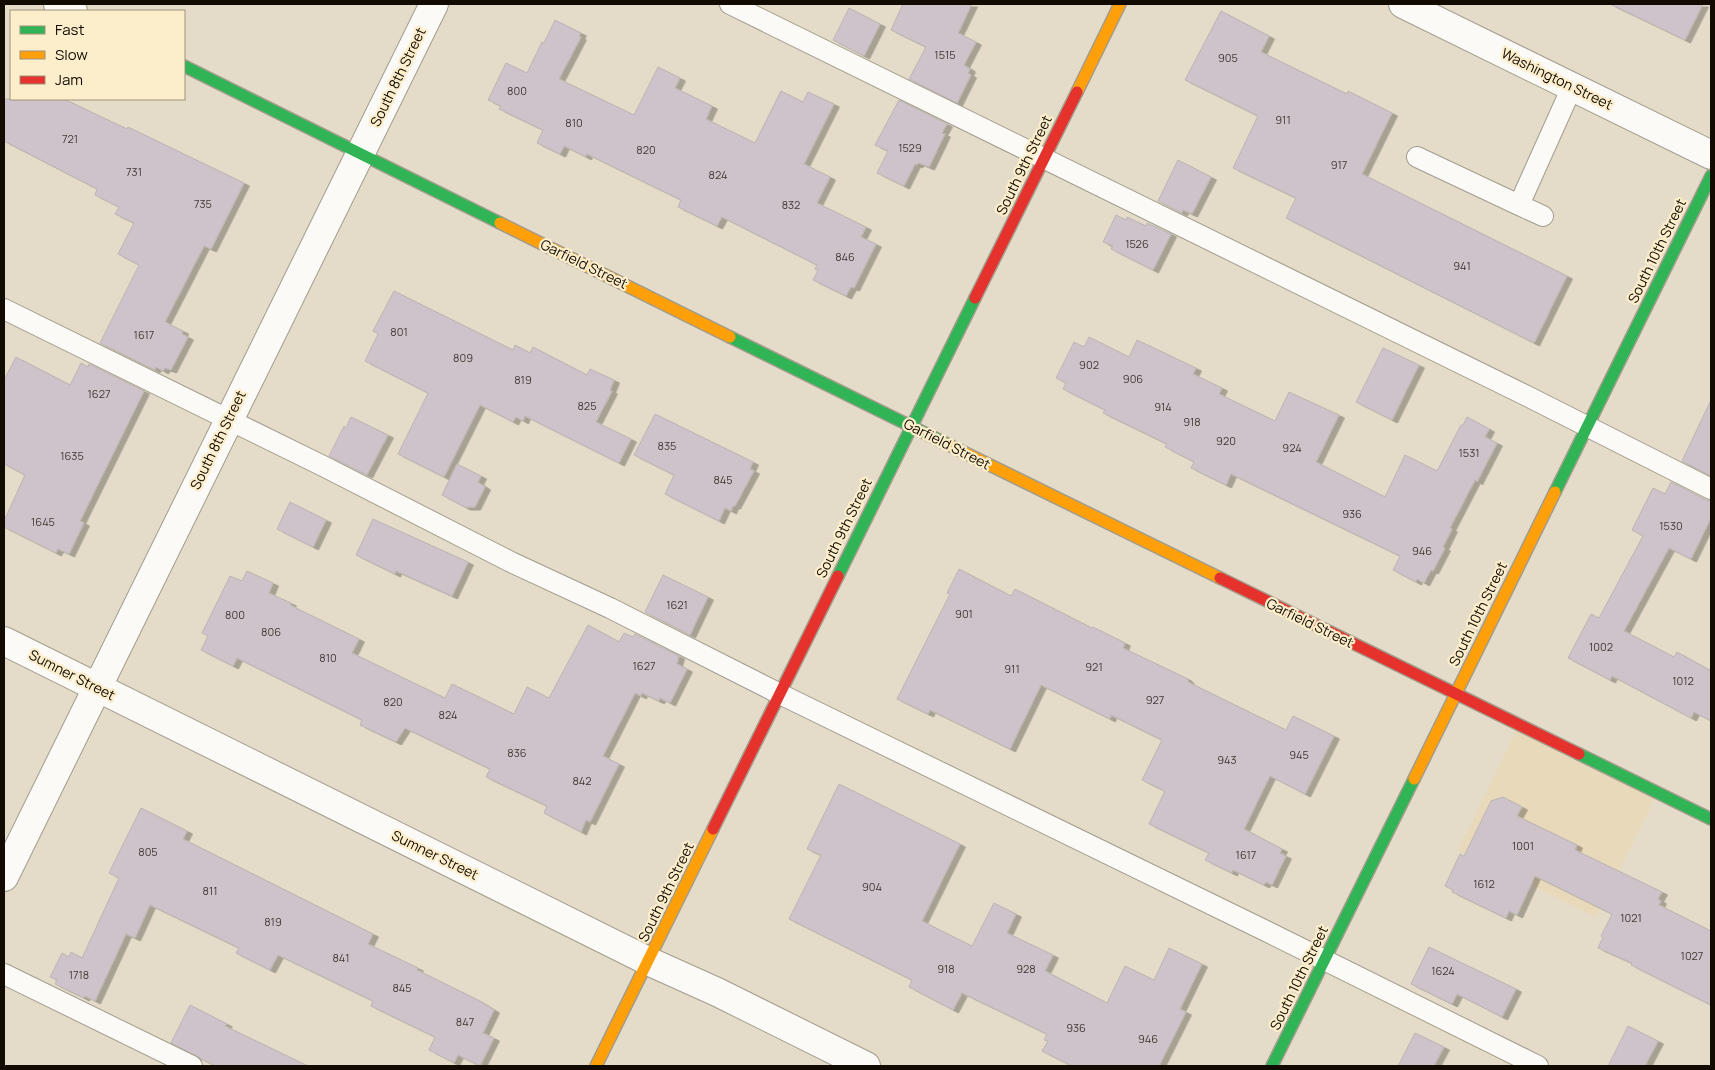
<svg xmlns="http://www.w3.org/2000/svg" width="1715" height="1070" font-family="Manrope,sans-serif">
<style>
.built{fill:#e7d9ba}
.building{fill:#cfc3cb;stroke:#bbb5b2;filter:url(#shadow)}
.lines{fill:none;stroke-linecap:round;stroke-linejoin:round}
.lane-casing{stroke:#a29c8d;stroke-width:22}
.street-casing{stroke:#a29c8d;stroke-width:30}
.fast-casing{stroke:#a29c8d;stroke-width:14}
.slow-casing{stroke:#a29c8d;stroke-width:14}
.jam-casing{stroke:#a29c8d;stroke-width:14}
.lane{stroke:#fbfaf7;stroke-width:20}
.street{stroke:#fbfaf7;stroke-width:28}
.fast{stroke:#30b455;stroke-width:11}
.slow{stroke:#ff9f0a;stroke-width:11}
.jam{stroke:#e5322d;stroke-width:11}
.labels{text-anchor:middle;stroke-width:4.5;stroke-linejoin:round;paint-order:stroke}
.number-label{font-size:11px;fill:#403934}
.street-label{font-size:14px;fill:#110b02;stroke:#fcedcb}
</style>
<defs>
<filter id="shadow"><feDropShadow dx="5.5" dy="3" stdDeviation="0" flood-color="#0004"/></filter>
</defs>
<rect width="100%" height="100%" fill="#e4dcc9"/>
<path class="built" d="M 1519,725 L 1658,793 L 1596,917 L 1458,850 Z"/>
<path class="building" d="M 903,4 L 972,4 L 958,33 L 976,42 L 964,65 L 970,69 L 968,73 L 971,75 L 957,103 L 909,79 L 926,47 L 891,30 Z
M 1610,4 L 1703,4 L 1685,40 Z
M 849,8 L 880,24 L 864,56 L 833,40 Z
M 1221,11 L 1269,36 L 1261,52 L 1347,94 L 1348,91 L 1392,113 L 1362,174 L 1567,276 L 1534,343 L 1286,218 L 1296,198 L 1233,168 L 1258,116 L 1185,80 Z
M 555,20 L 581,33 L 579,36 L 581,37 L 559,79 L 634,115 L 658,67 L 680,78 L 675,88 L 712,106 L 706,119 L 755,143 L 781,91 L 803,102 L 808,92 L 834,104 L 804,164 L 830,177 L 817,203 L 866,227 L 861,237 L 876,244 L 854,288 L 851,287 L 846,296 L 813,280 L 818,270 L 815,269 L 817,265 L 722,217 L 717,226 L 678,207 L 681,200 L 587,154 L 586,157 L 564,146 L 560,154 L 537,143 L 543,130 L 499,109 L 501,106 L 488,100 L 506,63 L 527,73 L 542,42 L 544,43 Z
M 4,99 L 64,99 L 127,129 L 128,127 L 244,183 L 211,249 L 204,246 L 165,322 L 183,331 L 182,334 L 188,337 L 171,370 L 165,368 L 163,371 L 156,367 L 155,370 L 100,343 L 139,265 L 118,254 L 134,223 L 115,214 L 119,207 L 95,195 L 97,189 L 4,141 Z
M 899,100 L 947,124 L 942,133 L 945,134 L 929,167 L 919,163 L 917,165 L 915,164 L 904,186 L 877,173 L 888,151 L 875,145 Z
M 1178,160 L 1211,177 L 1192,214 L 1183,210 L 1182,213 L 1158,201 Z
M 1116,215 L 1126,220 L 1127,217 L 1146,226 L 1147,223 L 1171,234 L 1153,270 L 1111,249 L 1113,246 L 1103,242 Z
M 394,291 L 513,350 L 515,345 L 530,353 L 533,347 L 587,375 L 590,369 L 614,380 L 610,390 L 612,391 L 596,422 L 631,439 L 619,463 L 525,416 L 523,421 L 516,417 L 513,422 L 480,405 L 444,477 L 398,454 L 428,393 L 365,361 L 378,334 L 373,331 Z
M 1089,337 L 1129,357 L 1137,340 L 1196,368 L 1193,374 L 1222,388 L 1219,394 L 1275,421 L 1289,392 L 1339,415 L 1316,462 L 1385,497 L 1405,455 L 1437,471 L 1461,425 L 1463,425 L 1467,417 L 1489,429 L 1485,437 L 1497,443 L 1477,482 L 1475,480 L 1450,528 L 1452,529 L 1443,547 L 1445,548 L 1433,571 L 1431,570 L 1424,583 L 1417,579 L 1416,582 L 1393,570 L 1400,556 L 1231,474 L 1226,485 L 1191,468 L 1194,462 L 1165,447 L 1167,444 L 1103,413 L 1105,410 L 1063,389 L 1066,383 L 1056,378 L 1074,342 L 1084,347 Z
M 1383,348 L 1419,365 L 1392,420 L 1356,402 Z
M 16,357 L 70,385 L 81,363 L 88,367 L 89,364 L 144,391 L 80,521 L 84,523 L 69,554 L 58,549 L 56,553 L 4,527 L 4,521 L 25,475 L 4,464 L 4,380 Z
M 1711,400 L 1711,476 L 1682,461 Z
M 655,414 L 753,462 L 750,469 L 754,471 L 735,506 L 733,506 L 731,511 L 725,508 L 719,521 L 665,494 L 674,475 L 634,455 Z
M 351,417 L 388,435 L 367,475 L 329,456 L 344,426 L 346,428 Z
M 457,464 L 481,476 L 478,482 L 485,487 L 475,507 L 465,507 L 442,495 Z
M 1671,482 L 1706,500 L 1711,501 L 1711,518 L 1691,559 L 1669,548 L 1624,631 L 1674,657 L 1677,652 L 1711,671 L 1711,721 L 1694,712 L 1691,718 L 1612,676 L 1610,680 L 1568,658 L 1591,614 L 1599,618 L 1643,536 L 1632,530 L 1653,488 L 1665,494 Z
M 290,502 L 326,520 L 313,547 L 277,529 Z
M 373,519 L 468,562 L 452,596 L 396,571 L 395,574 L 356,555 Z
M 959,569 L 1011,596 L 1015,589 L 1092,628 L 1093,627 L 1125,643 L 1123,648 L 1186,678 L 1189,681 L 1188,682 L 1286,730 L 1293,716 L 1334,736 L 1305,794 L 1270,776 L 1244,829 L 1282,849 L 1280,853 L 1286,856 L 1272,885 L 1266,882 L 1264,885 L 1233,870 L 1232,873 L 1205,860 L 1209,853 L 1149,824 L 1165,791 L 1142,780 L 1162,740 L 1111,715 L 1110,719 L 1041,685 L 1010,749 L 930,710 L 928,714 L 897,699 L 950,594 L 947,593 Z
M 247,571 L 273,583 L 269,593 L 291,603 L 290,605 L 359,639 L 352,653 L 445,698 L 452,684 L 514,714 L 527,687 L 549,698 L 588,625 L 619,642 L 624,633 L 633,637 L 635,634 L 679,656 L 677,664 L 687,669 L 670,703 L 660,698 L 659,701 L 642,693 L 641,696 L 635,693 L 603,756 L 619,764 L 590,822 L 586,820 L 581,832 L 544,813 L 547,806 L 486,777 L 490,769 L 405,728 L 396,742 L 360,725 L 362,720 L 237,658 L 233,666 L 201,650 L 208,636 L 202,633 L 230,576 L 242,581 Z
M 663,575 L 708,597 L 690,635 L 645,612 Z
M 839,784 L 960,844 L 922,921 L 972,946 L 994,903 L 1016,914 L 1007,933 L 1053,955 L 1045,971 L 1107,1003 L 1125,966 L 1154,980 L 1169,948 L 1202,964 L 1180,1009 L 1186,1012 L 1159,1066 L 1072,1066 L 1042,1051 L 1048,1041 L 1044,1040 L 1047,1034 L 962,993 L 953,1010 L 909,987 L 912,980 L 789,919 L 821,855 L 807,849 Z
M 1503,797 L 1522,807 L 1517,816 L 1577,845 L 1575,850 L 1662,892 L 1658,899 L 1661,901 L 1659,905 L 1711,931 L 1711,1005 L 1631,965 L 1632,963 L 1598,948 L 1603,937 L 1601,936 L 1612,914 L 1535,876 L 1517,915 L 1509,911 L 1506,918 L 1452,892 L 1453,890 L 1445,886 L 1460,854 L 1464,856 L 1491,801 Z
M 141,808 L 187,831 L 183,839 L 373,934 L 368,944 L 418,968 L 417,970 L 478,1000 L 494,1010 L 483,1033 L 494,1038 L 480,1066 L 458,1055 L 454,1063 L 429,1050 L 435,1037 L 371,1006 L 373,1001 L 278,955 L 270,970 L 236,953 L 239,948 L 150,905 L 135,938 L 126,934 L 95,1001 L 85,996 L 84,998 L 55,984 L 57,980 L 50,977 L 62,953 L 69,957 L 71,952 L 82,958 L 119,878 L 109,873 Z
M 1429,947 L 1516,989 L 1502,1017 L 1457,994 L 1452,1004 L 1411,984 Z
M 190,1005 L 227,1024 L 225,1026 L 308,1066 L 215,1066 L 171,1043 Z
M 1628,1026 L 1658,1041 L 1645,1066 L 1608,1066 Z
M 1415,1033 L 1444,1047 L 1434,1066 L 1398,1066 Z"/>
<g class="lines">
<g class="lane-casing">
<path id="lane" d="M 730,4 L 1529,397 L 1711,489
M 1417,157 L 1519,205 L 1572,87
M 1519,205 L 1543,216
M 4,309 L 323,466 L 511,562 L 610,608 L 780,694 L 1266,931 L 1538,1066
M 4,974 L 192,1066"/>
</g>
<g class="street-casing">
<path id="street" d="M 58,4 L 73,11
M 1403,4 L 1711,155
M 4,641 L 648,961 L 717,992 L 866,1066
M 4,877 L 434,4"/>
</g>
<g class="fast-casing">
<path id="fast" d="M 184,66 L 500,223
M 730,337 L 947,444
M 1555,492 L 1711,176
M 838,576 L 975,298
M 1579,754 L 1711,819
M 1272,1066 L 1414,779"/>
</g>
<g class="slow-casing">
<path id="slow" d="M 1077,92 L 1120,4
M 500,223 L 730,337
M 947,444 L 1220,578
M 1414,779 L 1555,492
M 596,1066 L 713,829"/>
</g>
<g class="jam-casing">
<path id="jam" d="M 975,298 L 1077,92
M 1220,578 L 1579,754
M 713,829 L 838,576"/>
</g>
<use href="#lane" class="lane"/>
<use href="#street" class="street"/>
<use href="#fast" class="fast"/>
<use href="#slow" class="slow"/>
<use href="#jam" class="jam"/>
</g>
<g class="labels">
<g class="number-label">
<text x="945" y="59">1515</text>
<text x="1228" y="62">905</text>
<text x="517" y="95">800</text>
<text x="1283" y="124">911</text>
<text x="574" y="127">810</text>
<text x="70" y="143">721</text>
<text x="910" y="152">1529</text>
<text x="646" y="154">820</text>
<text x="1339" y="169">917</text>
<text x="134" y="176">731</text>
<text x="718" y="179">824</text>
<text x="203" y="208">735</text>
<text x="791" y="209">832</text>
<text x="1137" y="248">1526</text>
<text x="845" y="261">846</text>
<text x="1462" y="270">941</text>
<text x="399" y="336">801</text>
<text x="144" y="339">1617</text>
<text x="463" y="362">809</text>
<text x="1089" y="369">902</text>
<text x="1133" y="383">906</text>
<text x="523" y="384">819</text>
<text x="99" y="398">1627</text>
<text x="587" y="410">825</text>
<text x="1163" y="411">914</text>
<text x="1192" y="426">918</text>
<text x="1226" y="445">920</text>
<text x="667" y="450">835</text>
<text x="1292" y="452">924</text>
<text x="1469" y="457">1531</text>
<text x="72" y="460">1635</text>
<text x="723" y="484">845</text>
<text x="1352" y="518">936</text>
<text x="43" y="526">1645</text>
<text x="1671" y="530">1530</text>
<text x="1422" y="555">946</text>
<text x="677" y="609">1621</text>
<text x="964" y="618">901</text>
<text x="235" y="619">800</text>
<text x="271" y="636">806</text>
<text x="1601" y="651">1002</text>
<text x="328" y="662">810</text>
<text x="644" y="670">1627</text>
<text x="1094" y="671">921</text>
<text x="1012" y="673">911</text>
<text x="1683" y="685">1012</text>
<text x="1155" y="704">927</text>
<text x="393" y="706">820</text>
<text x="448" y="719">824</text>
<text x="517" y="757">836</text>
<text x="1299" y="759">945</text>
<text x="1227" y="764">943</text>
<text x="582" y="785">842</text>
<text x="1523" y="850">1001</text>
<text x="148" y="856">805</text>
<text x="1246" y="859">1617</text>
<text x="1484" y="888">1612</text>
<text x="872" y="891">904</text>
<text x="210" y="895">811</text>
<text x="1631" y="922">1021</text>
<text x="273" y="926">819</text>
<text x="1692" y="960">1027</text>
<text x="341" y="962">841</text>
<text x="946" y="973">918</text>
<text x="1026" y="973">928</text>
<text x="1443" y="975">1624</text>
<text x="79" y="979">1718</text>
<text x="402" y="992">845</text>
<text x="465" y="1026">847</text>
<text x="1076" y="1032">936</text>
<text x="1148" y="1043">946</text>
</g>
<g class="street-label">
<text transform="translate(398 77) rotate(-64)" y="5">South 8th Street</text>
<text transform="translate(1557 79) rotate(26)" y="5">Washington Street</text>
<text transform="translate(1024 165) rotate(-64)" y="5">South 9th Street</text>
<text transform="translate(1657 251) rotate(-64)" y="5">South 10th Street</text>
<text transform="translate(584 264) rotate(26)" y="5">Garfield Street</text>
<text transform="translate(218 440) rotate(-64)" y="5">South 8th Street</text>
<text transform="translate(947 444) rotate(27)" y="5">Garfield Street</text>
<text transform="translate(844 528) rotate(-64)" y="5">South 9th Street</text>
<text transform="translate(1478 614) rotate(-64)" y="5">South 10th Street</text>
<text transform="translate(1310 623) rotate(26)" y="5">Garfield Street</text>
<text transform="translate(72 675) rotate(27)" y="5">Sumner Street</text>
<text transform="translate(435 855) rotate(26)" y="5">Sumner Street</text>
<text transform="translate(666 892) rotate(-64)" y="5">South 9th Street</text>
<text transform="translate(1299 978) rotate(-64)" y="5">South 10th Street</text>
</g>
</g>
<rect width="1715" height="1070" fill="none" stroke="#110b02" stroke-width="10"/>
<rect x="10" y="10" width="175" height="90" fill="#fcedcb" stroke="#9e937b"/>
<rect x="20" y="26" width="25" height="8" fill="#30b455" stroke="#9e937b"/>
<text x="55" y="35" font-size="15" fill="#110b02">Fast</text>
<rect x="20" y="51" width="25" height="8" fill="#ff9f0a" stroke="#9e937b"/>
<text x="55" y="60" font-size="15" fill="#110b02">Slow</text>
<rect x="20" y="76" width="25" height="8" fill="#e5322d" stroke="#9e937b"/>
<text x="55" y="85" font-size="15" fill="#110b02">Jam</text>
</svg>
